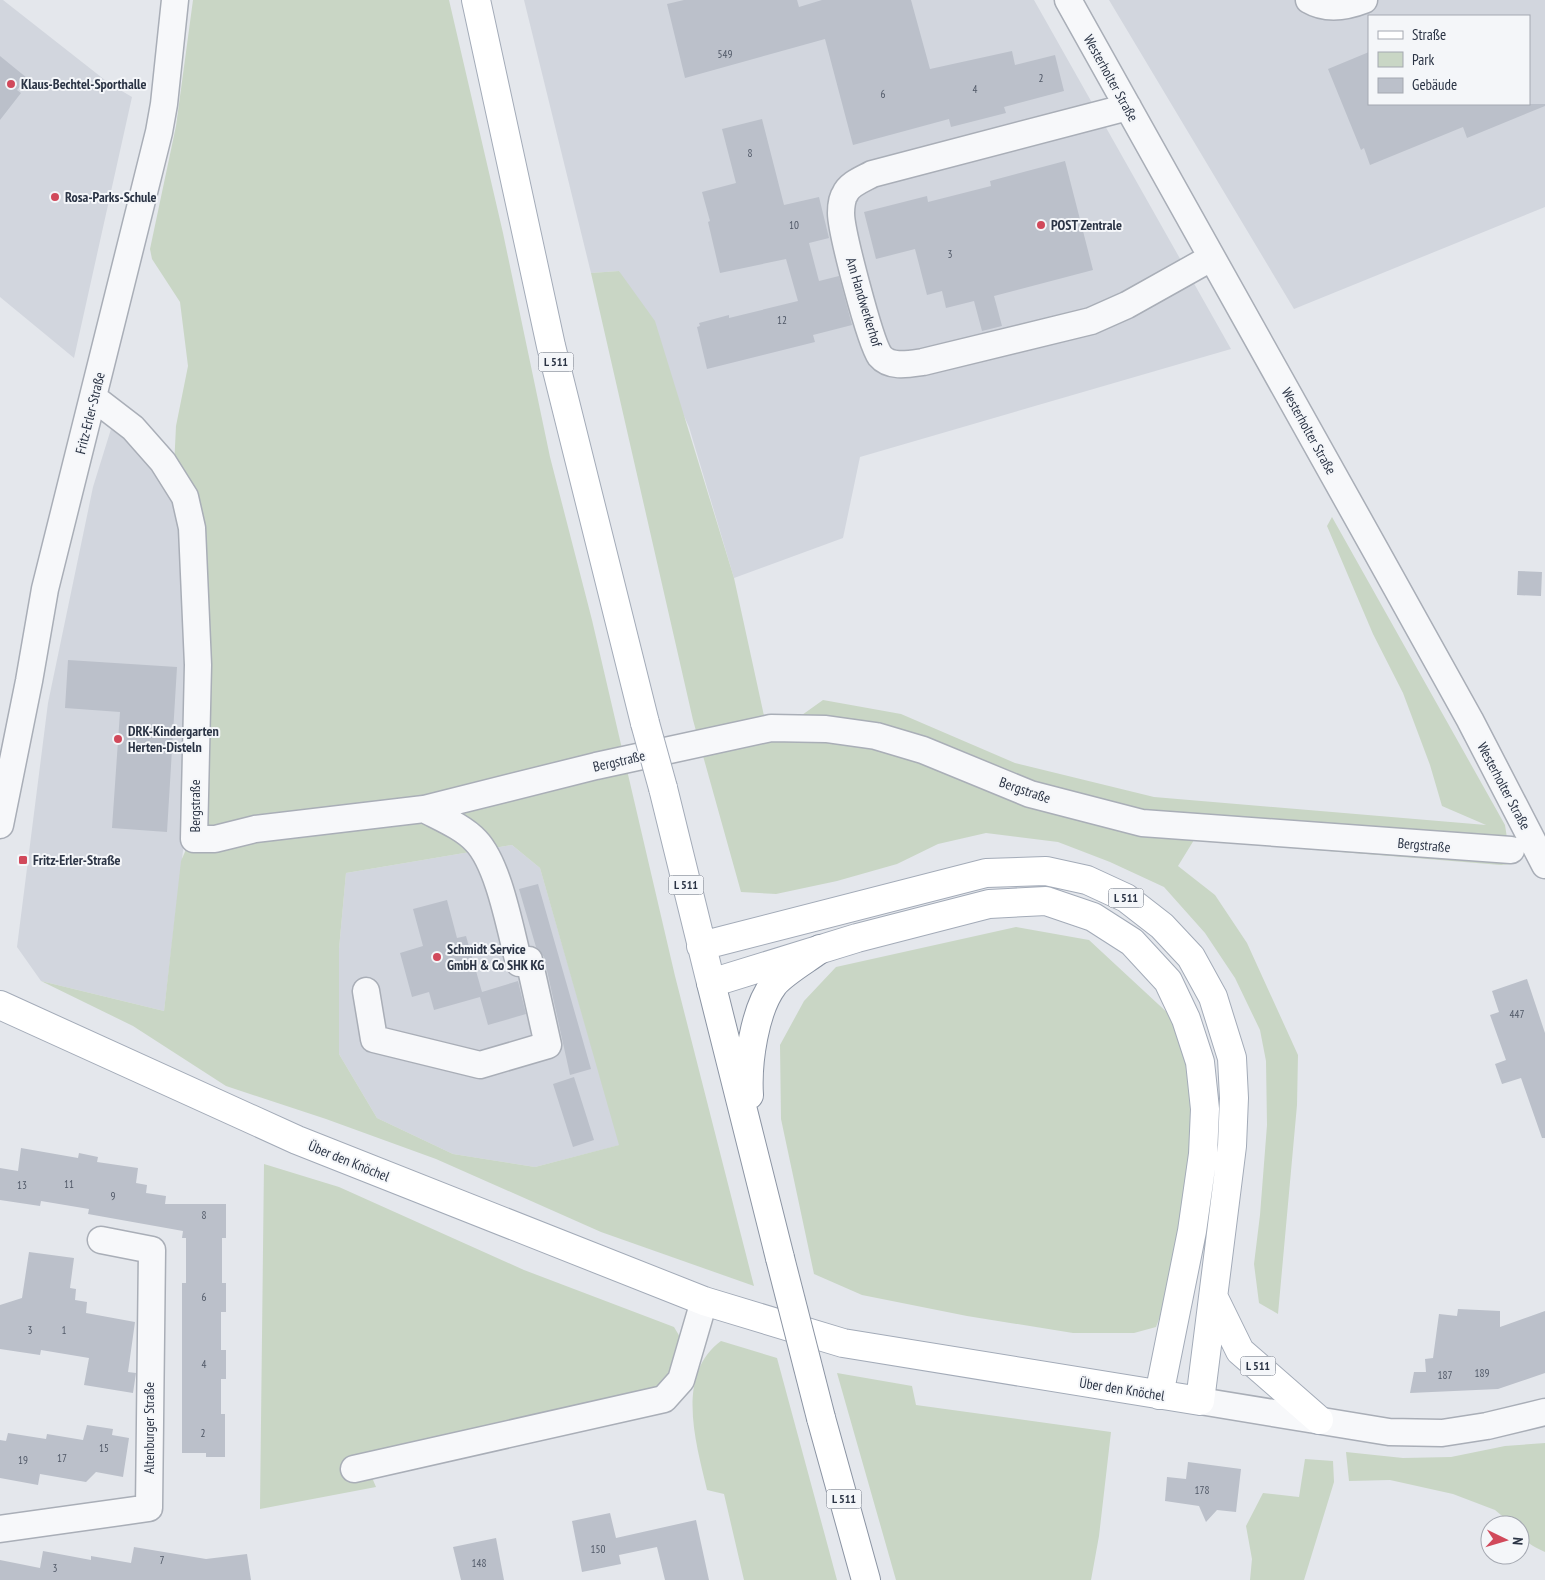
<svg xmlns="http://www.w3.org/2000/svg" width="1545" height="1580" font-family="'PT Sans Narrow',sans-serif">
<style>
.built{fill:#d2d6de;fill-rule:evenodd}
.green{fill:#c9d6c5;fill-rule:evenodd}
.building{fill:#bbc0ca}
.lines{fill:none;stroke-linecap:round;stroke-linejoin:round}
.minor-casing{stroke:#a9aeb7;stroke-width:29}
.major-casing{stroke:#a3abb8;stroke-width:30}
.highway-casing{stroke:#8b94a3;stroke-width:30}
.minor{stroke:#f7f8fa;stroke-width:26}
.major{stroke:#fff;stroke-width:28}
.highway{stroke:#fff;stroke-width:28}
.major-bridge-casing{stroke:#a3abb8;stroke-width:30;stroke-linecap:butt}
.highway-bridge-casing{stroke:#8b94a3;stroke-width:30;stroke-linecap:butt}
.major-bridge{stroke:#fff;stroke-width:28}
.highway-bridge{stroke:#fff;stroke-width:28}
.poi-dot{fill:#d1495b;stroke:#f4f6f9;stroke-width:2}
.labels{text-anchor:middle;stroke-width:4;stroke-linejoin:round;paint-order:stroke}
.number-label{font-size:11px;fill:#4f5766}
.shield{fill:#f4f6f9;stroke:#676e7b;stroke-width:1}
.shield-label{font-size:12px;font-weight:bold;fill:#2b3445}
.street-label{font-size:14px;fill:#2b3445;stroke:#f4f6f9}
.poi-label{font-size:14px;font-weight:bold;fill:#2b3445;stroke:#f4f6f9;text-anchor:start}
</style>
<rect width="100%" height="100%" fill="#e4e7ec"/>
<path class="built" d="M 0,0 L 3,0 L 110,84 L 132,97 L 74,358 L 0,297 Z
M 524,0 L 1034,0 L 1231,349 L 860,457 L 843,538 L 734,578 L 689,427 L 619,271 L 591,273 Z
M 1109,0 L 1545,0 L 1545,207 L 1294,309 ZM 1369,16 L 1529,16 L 1529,104 L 1369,104 Z
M 111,429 L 156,463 L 180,502 L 192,775 L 164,1011 L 41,981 L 17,947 L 48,703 L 93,487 Z
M 512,845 L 540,868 L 620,1145 L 535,1167 L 453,1154 L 377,1118 L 339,1054 L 339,949 L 346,873 Z"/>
<path class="green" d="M 193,0 L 449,0 L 503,233 L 550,457 L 592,620 L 675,976 L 754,1286 L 601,1232 L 436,1159 L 326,1119 L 226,1086 L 133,1026 L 41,981 L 164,1011 L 181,861 L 200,817 L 174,467 L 176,426 L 188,366 L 180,302 L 152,259 L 150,249 L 176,126 ZM 512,845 L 540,868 L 619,1145 L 535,1167 L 453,1154 L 377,1118 L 339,1054 L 339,949 L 346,873 Z
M 619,271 L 655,321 L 734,578 L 766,725 L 795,720 L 823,700 L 901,714 L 1015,763 L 1154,797 L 1486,825 L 1442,806 L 1430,765 L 1403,693 L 1373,634 L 1327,526 L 1332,517 L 1505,825 L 1511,864 L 1501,865 L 1194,840 L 1178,866 L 1215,895 L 1247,943 L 1298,1055 L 1297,1105 L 1278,1314 L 1259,1303 L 1254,1264 L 1260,1215 L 1267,1125 L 1266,1061 L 1260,1030 L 1235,978 L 1205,933 L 1164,887 L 1110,862 L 1058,842 L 986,833 L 938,844 L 897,864 L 837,881 L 776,894 L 741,892 L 693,720 L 591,273 Z
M 1016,927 L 1089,940 L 1172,1017 L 1186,1053 L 1196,1097 L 1176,1274 L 1156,1327 L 1134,1333 L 1073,1333 L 967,1316 L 862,1295 L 814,1274 L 781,1119 L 780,1045 L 804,1001 L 836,967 Z
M 264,1164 L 339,1187 L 524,1270 L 674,1327 L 680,1337 L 681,1367 L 660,1389 L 362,1454 L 376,1487 L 260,1509 Z
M 721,1341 L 777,1358 L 837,1580 L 744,1580 L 724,1494 L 707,1490 C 696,1443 675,1375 721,1341 Z
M 837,1373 L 912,1386 L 916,1405 L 1111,1432 L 1099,1536 L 1091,1580 L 896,1580 Z
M 1545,1443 L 1545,1552 C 1532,1546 1520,1541 1520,1525 L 1513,1525 L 1495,1510 L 1453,1494 L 1390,1480 L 1349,1481 L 1346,1452 L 1403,1458 L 1451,1457 L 1505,1446 Z
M 1305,1459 L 1333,1461 L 1334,1482 L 1304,1580 L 1250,1580 L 1252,1559 L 1246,1526 L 1263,1493 L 1299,1497 Z"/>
<path class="building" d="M 684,0 L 797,0 L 799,7 L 822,0 L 911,0 L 930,69 L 1012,51 L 1015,65 L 1055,55 L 1064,91 L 1004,107 L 1006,113 L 951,127 L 949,119 L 853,145 L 825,39 L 685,78 L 667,4 Z
M 1369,52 L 1369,104 L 1545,104 L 1545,106 L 1467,138 L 1463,127 L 1370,165 L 1364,148 L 1361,150 L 1328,69 Z
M 0,56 L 27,78 L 17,90 L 21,93 L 0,120 Z
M 762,119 L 784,205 L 819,197 L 829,238 L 809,243 L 819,281 L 839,276 L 852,325 L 813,335 L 815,342 L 707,369 L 697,327 L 700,326 L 699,323 L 729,315 L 729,318 L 798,301 L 786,259 L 720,273 L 708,222 L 710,221 L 702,192 L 736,183 L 722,129 Z
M 1065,161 L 1093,270 L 994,296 L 1002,326 L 982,331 L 974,301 L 946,308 L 942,291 L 927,295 L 915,249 L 876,259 L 864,212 L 927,196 L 928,202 L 991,186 L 990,181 Z
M 1518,571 L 1542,572 L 1541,596 L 1517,595 Z
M 68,660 L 177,667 L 167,832 L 112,828 L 120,712 L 65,708 Z
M 538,884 L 591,1069 L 570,1075 L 544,957 L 536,947 L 519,889 Z
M 447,900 L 457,938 L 466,936 L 482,992 L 518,981 L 526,1014 L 488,1025 L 480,997 L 434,1010 L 429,992 L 412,997 L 400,953 L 423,946 L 413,909 Z
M 1527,979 L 1545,1033 L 1545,1138 L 1542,1138 L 1521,1078 L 1502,1084 L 1495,1064 L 1506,1060 L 1490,1015 L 1499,1012 L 1492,991 Z
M 574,1077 L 594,1140 L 573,1147 L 553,1084 Z
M 21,1148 L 78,1158 L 79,1153 L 98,1157 L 97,1162 L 138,1168 L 136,1183 L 147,1185 L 146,1193 L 166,1196 L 165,1204 L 226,1204 L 226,1238 L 222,1238 L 222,1283 L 226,1283 L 226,1312 L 221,1312 L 221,1350 L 226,1350 L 226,1379 L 221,1379 L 221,1414 L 225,1414 L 225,1457 L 206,1457 L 206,1453 L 182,1453 L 182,1283 L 186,1283 L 186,1238 L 182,1238 L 183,1231 L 88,1214 L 89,1209 L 41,1201 L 40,1206 L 0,1200 L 0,1168 L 18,1171 Z
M 29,1252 L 74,1258 L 70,1288 L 76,1289 L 75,1300 L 87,1302 L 86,1313 L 135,1322 L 128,1372 L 136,1373 L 133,1393 L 84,1385 L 89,1358 L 41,1350 L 40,1355 L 0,1349 L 0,1305 L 22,1298 Z
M 1458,1309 L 1500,1311 L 1500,1327 L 1545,1311 L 1545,1373 L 1498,1389 L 1410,1393 L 1414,1372 L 1426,1372 L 1425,1359 L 1433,1358 L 1439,1314 L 1457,1316 Z
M 87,1425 L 113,1429 L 112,1435 L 129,1438 L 123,1477 L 96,1472 L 86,1482 L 40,1474 L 38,1485 L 0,1478 L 0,1440 L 6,1441 L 8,1433 L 46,1439 L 47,1434 L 83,1440 Z
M 1188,1462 L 1241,1469 L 1236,1512 L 1217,1510 L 1206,1522 L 1199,1506 L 1165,1501 L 1167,1477 L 1186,1479 Z
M 610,1513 L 616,1538 L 696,1520 L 709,1580 L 665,1580 L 657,1547 L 619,1555 L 621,1564 L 582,1572 L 572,1521 Z
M 496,1538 L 504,1580 L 461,1580 L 453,1547 Z
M 134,1547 L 206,1559 L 247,1554 L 251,1580 L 0,1580 L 0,1560 L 40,1568 L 43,1551 L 91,1560 L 91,1556 L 131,1563 Z"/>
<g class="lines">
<g class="minor-casing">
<path id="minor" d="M 1068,0 L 1376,551 L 1470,720 L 1545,865
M 1309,0 C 1326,10 1346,7 1364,0
M 1128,107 L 872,174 C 863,179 849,184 845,194 C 842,198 841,208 841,213 C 841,231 870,342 880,356 C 890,368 909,364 923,362 L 1091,321 L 1127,305 L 1211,258
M 94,398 L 133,428 L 163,462 L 185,497 L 192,528 L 198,665 L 194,839 L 215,839 L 255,829 L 424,809 L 596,766 L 771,728 L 826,729 L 876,736 L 923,750 L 1030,794 L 1142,823 L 1511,850
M 0,825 L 29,681 L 45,589 L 159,132 L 164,104 L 175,0
M 366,991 L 374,1039 L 480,1065 L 548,1045 L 529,960 L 519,963 C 510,929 499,865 476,841 C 463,827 441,818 424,809
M 1200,1401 L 1389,1432 L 1442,1433 L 1487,1426 L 1545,1412
M 354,1469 L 664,1399 L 681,1380 L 704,1301
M 0,1529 L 149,1508 L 152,1250 L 101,1240"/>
</g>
<g class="major-casing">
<path id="major" d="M 476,0 L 551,346 L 645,723
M 663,788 L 711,983 L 857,938 L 989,904 L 1046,901 L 1093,917 L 1132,942 L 1168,981 L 1186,1019 L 1200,1062 L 1205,1109 L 1203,1154 L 1192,1231 L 1159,1395
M 0,1005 L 297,1140 L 704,1301 L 843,1343 L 1200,1401 L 1232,1146 L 1234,1098 L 1232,1058 L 1213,997 L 1191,957 L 1162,926 L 1126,898 L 1087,880 L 1046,871 L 986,873 L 701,946
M 1214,1298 L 1240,1351 L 1319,1420"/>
</g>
<g class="highway-casing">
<path id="highway" d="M 711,983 L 780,1258
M 749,1095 C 747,1064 754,1010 774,984 C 784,972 807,959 820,949
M 821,1418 L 866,1580"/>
</g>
<use href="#minor" class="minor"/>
<use href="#major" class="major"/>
<use href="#highway" class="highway"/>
<g class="major-bridge-casing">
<path id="major-bridge" d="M 645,723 L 663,788"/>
</g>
<g class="highway-bridge-casing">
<path id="highway-bridge" d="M 780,1258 L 821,1418"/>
</g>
<use href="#major-bridge" class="major-bridge"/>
<use href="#highway-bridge" class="highway-bridge"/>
</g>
<g class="poi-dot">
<circle cx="11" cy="84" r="5"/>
<circle cx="55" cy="197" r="5"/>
<circle cx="1041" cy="225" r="5"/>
<circle cx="118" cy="739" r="5"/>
<rect x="18" y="855" width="10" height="10" rx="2.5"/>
<circle cx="437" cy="957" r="5"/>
</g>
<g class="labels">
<g class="number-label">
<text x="725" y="58">549</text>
<text x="1041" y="82">2</text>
<text x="975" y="93">4</text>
<text x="883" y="98">6</text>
<text x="750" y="157">8</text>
<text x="794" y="229">10</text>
<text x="950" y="258">3</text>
<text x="782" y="324">12</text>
<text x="1517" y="1018">447</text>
<text x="69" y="1188">11</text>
<text x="22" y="1189">13</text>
<text x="113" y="1200">9</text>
<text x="204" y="1219">8</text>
<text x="204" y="1301">6</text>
<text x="30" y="1334">3</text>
<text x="64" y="1334">1</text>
<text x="204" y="1368">4</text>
<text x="1482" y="1377">189</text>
<text x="1445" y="1379">187</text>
<text x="203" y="1437">2</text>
<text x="104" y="1452">15</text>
<text x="62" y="1462">17</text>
<text x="23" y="1464">19</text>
<text x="1202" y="1494">178</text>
<text x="598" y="1553">150</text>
<text x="162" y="1564">7</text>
<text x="479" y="1567">148</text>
<text x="55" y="1572">3</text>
</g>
<g class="shield">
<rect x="538.5" y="352.5" width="35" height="19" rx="4"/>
<rect x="668.5" y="875.5" width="35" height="19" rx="4"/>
<rect x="1108.5" y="888.5" width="35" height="19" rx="4"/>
<rect x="1240.5" y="1356.5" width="35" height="19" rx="4"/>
<rect x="826.5" y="1489.5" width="35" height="19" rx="4"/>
</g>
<g class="shield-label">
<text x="556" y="366">L 511</text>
<text x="686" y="889">L 511</text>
<text x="1126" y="902">L 511</text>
<text x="1258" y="1370">L 511</text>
<text x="844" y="1503">L 511</text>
</g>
<g class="street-label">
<text transform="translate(1111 78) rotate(61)" y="5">Westerholter Straße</text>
<text transform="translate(864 302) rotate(73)" y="5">Am Handwerkerhof</text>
<text transform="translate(90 413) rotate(-76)" y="5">Fritz-Erler-Straße</text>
<text transform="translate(1309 431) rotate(61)" y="5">Westerholter Straße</text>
<text transform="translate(619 761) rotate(-13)" y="5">Bergstraße</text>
<text transform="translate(1504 786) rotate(62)" y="5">Westerholter Straße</text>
<text transform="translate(1025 790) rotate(19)" y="5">Bergstraße</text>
<text transform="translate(195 806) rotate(-90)" y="5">Bergstraße</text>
<text transform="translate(1424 845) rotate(5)" y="5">Bergstraße</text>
<text transform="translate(349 1161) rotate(22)" y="5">Über den Knöchel</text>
<text transform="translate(1122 1389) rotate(9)" y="5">Über den Knöchel</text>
<text transform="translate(149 1428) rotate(-90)" y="5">Altenburger Straße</text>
</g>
<g class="poi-label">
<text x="21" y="89">Klaus-Bechtel-Sporthalle</text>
<text x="65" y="202">Rosa-Parks-Schule</text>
<text x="1051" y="230">POST Zentrale</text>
<text x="128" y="736">DRK-Kindergarten<tspan x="128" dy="16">Herten-Disteln</tspan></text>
<text x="33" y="865">Fritz-Erler-Straße</text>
<text x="447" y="954">Schmidt Service<tspan x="447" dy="16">GmbH &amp; Co SHK KG</tspan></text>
</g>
</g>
<rect x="1368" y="15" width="162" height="90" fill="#f4f6f9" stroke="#a4a8b1"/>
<rect x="1378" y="31" width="25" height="8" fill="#ffffff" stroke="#a4a8b1"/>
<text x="1412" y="40" font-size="15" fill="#2b3445">Straße</text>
<rect x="1378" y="52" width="25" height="15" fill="#c9d6c5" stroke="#a4a8b1"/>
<text x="1412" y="65" font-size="15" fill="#2b3445">Park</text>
<rect x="1378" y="78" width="25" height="15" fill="#bbc0ca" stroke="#a4a8b1"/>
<text x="1412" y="90" font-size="15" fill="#2b3445">Gebäude</text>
<g transform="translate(1505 1540) rotate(95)"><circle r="24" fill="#f4f6f9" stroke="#a4a8b1"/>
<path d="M0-4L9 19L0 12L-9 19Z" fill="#d1495b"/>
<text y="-8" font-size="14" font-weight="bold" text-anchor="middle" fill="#2b3445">N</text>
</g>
</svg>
